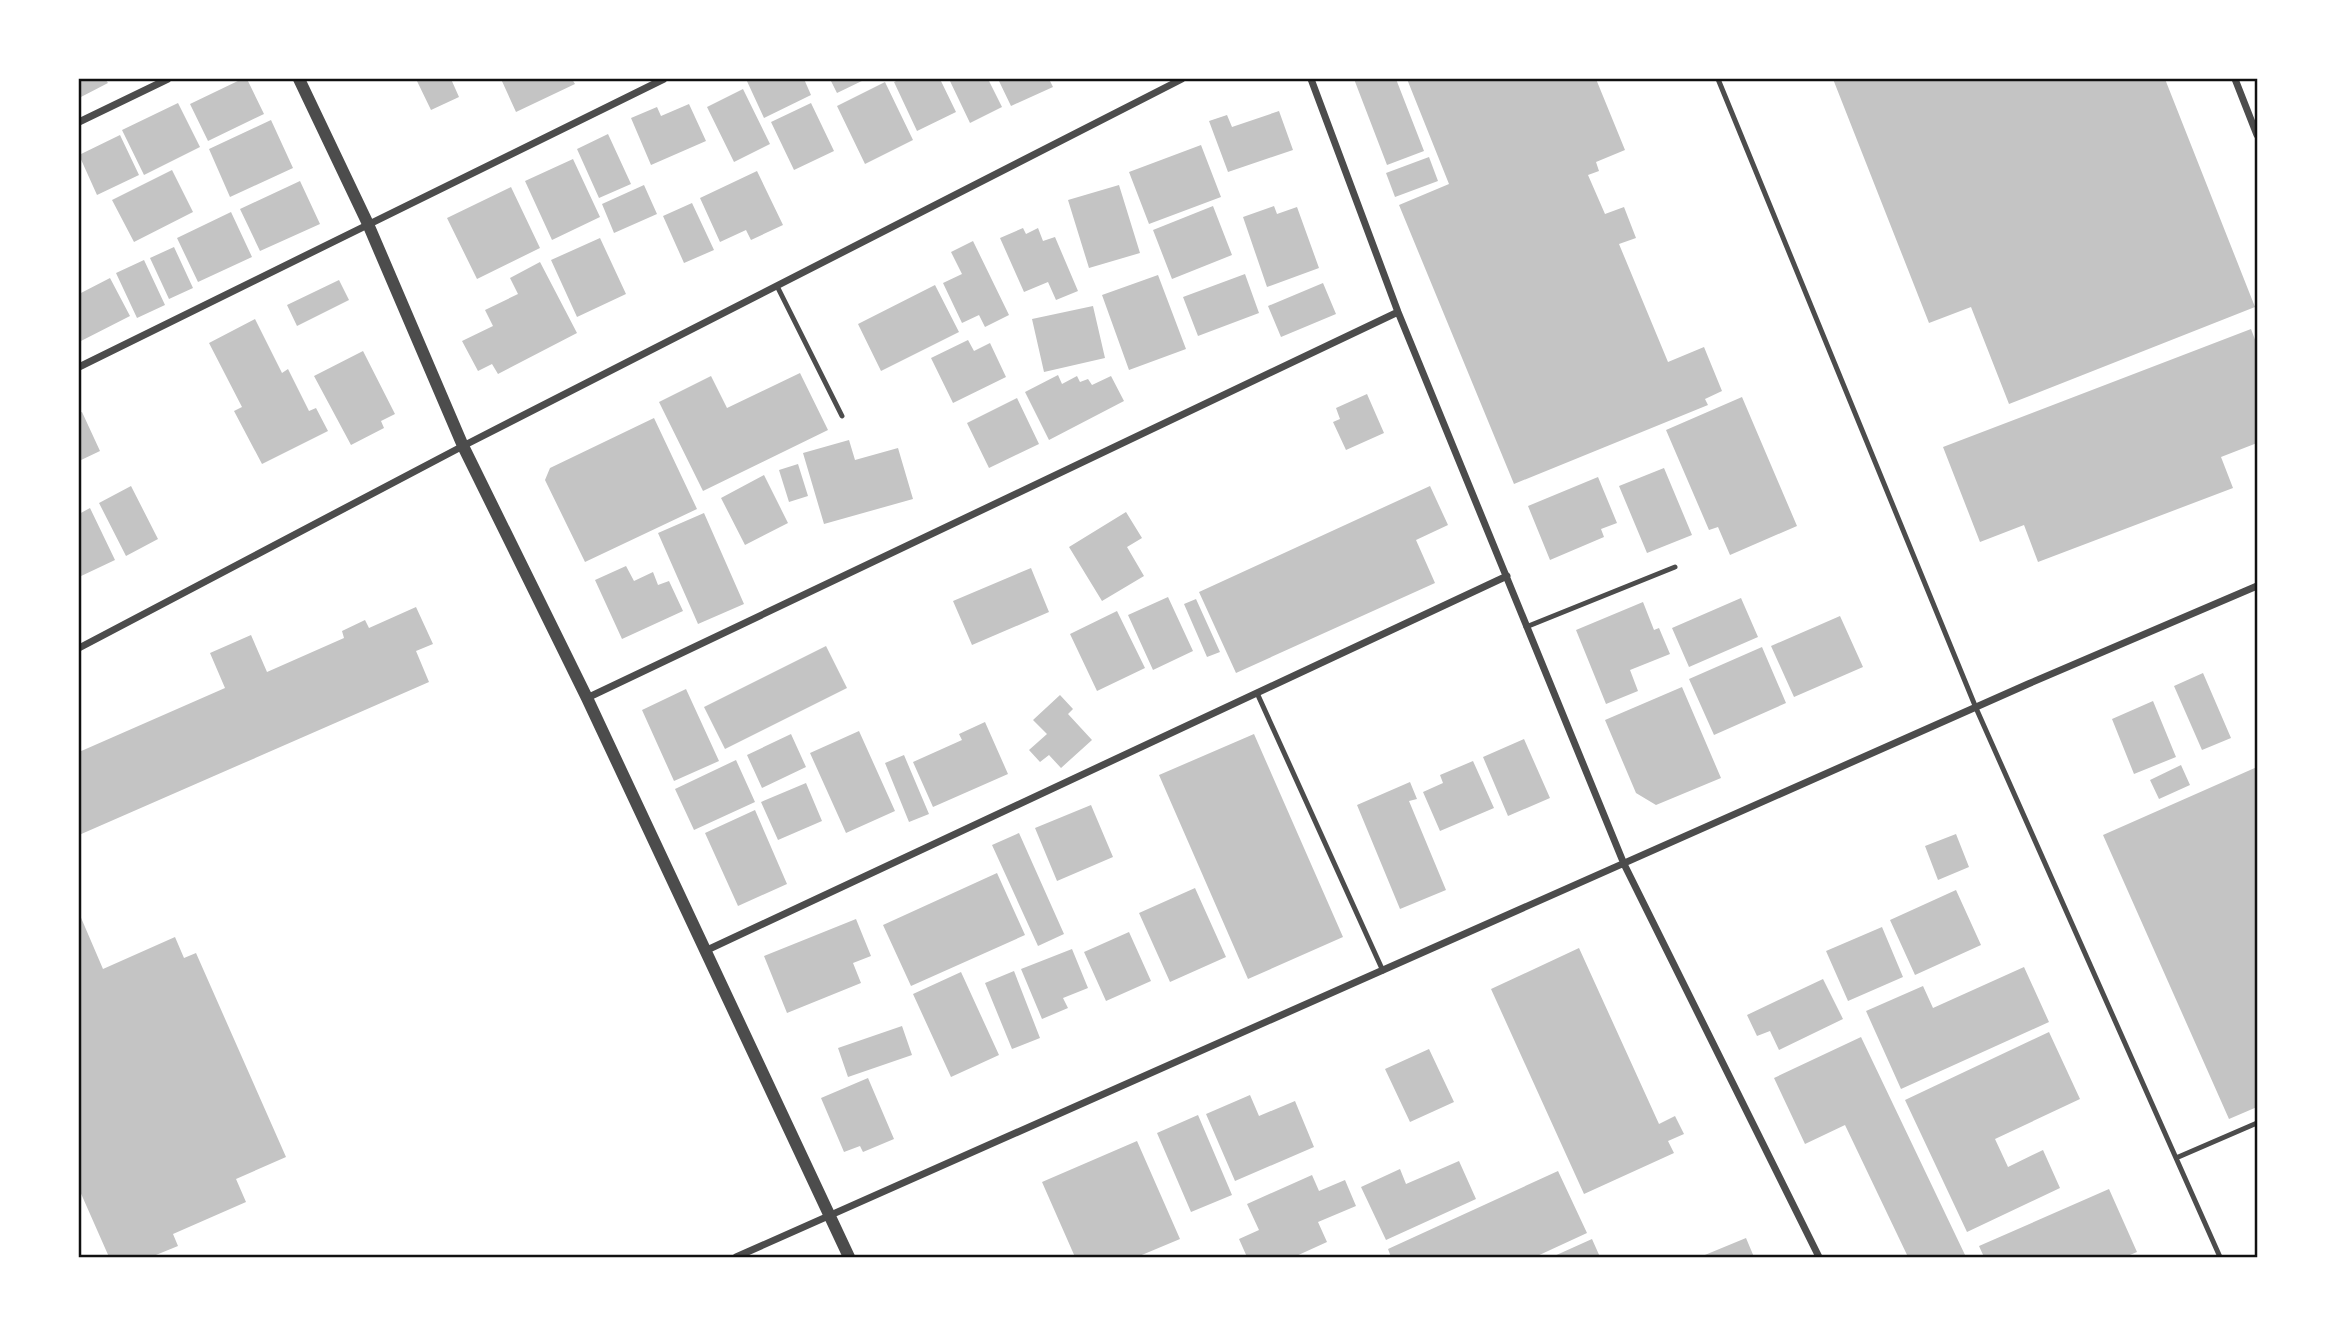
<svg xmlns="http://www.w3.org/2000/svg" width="2336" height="1336" font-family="Ubuntu,sans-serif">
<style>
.building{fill:#c4c4c4}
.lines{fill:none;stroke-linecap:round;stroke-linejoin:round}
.service{stroke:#4c4c4c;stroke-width:5}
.minor{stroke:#4c4c4c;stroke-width:7}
.tertiary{stroke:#4c4c4c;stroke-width:12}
.neatline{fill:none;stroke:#111;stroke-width:2.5}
</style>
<rect width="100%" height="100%" fill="#fff"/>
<path class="building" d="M 79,79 L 105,79 L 108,83 L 79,98 Z
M 242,79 L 247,79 L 264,114 L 208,141 L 190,104 Z
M 416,79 L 451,79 L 459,97 L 431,110 Z
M 501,79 L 572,79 L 575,84 L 516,112 Z
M 746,79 L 804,79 L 811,95 L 764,118 Z
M 830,79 L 866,79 L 837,93 Z
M 900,79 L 940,79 L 956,112 L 917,131 L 894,82 Z
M 949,79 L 988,79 L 1002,107 L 970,123 Z
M 998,79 L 1049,79 L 1053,87 L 1011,106 Z
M 1354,79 L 1396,79 L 1424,151 L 1387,165 Z
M 1407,79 L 1596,79 L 1625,150 L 1596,162 L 1599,171 L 1588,175 L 1605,214 L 1624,207 L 1636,238 L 1619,244 L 1668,362 L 1704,347 L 1722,391 L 1705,399 L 1708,405 L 1514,484 L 1399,205 L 1449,184 Z
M 1833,79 L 2165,79 L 2255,307 L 2009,404 L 1971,307 L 1929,323 Z
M 885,82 L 913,140 L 865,164 L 837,106 Z
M 743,89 L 770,144 L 734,162 L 707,107 Z
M 178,103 L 200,147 L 144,175 L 122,130 Z
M 811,103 L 834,151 L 794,170 L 771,122 Z
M 689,104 L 706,141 L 651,165 L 631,118 L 657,107 L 661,116 Z
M 1279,111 L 1293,150 L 1228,172 L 1209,121 L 1227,115 L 1232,127 Z
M 271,120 L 293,168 L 230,197 L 209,149 Z
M 608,134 L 631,184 L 599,198 L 577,149 Z
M 120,135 L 139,175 L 97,195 L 79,155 Z
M 1201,145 L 1221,197 L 1149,224 L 1129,172 Z
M 1429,157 L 1438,181 L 1395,197 L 1386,173 Z
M 573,159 L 600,217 L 552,240 L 525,181 Z
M 172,170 L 193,212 L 134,242 L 112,200 Z
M 757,171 L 783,225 L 751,240 L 746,230 L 720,242 L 700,198 Z
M 300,181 L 320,224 L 260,251 L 240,209 Z
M 644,185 L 657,214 L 614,233 L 602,204 Z
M 1119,185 L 1140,253 L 1089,268 L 1068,200 Z
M 511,187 L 540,248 L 477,279 L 447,218 Z
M 692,203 L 714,250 L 684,263 L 663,216 Z
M 1213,206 L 1232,255 L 1172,279 L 1153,230 Z
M 1274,206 L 1277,214 L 1297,207 L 1319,268 L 1267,287 L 1243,217 Z
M 231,212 L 252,257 L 198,282 L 177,238 Z
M 1023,228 L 1026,234 L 1038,228 L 1043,241 L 1055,237 L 1078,291 L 1056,300 L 1048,282 L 1024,292 L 1000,238 Z
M 600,238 L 626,294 L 577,317 L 551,260 Z
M 973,241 L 1009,315 L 985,327 L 979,315 L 962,323 L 943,283 L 962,274 L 951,252 Z
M 174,247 L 193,288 L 169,299 L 150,258 Z
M 144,260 L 165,305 L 137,318 L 116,273 Z
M 540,262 L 577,333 L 498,374 L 492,364 L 478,371 L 462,341 L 493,326 L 485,310 L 518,294 L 510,278 Z
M 1245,274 L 1259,313 L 1198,336 L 1183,297 Z
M 1158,275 L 1186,349 L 1129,370 L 1102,295 Z
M 110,278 L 130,316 L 79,342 L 79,294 Z
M 339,280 L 349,300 L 297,326 L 287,305 Z
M 1323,283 L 1336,314 L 1281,337 L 1268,306 Z
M 935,285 L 959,332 L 881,371 L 858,324 Z
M 1093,306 L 1105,358 L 1044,372 L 1032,319 Z
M 255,319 L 282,373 L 288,369 L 309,411 L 316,408 L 328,431 L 262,464 L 234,411 L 242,407 L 209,343 Z
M 2251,329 L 2257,345 L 2257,443 L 2221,457 L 2233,488 L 2038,562 L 2024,525 L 1980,542 L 1943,447 Z
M 968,340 L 974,351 L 990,343 L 1006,377 L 953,403 L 931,358 Z
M 363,351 L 395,414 L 381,421 L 384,428 L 351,445 L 314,376 Z
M 800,373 L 828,430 L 703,491 L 659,402 L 711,376 L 727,408 Z
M 1058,375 L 1062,384 L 1077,376 L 1080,382 L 1088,379 L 1092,385 L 1111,376 L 1124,401 L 1049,440 L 1025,392 Z
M 1367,394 L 1384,433 L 1346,450 L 1333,422 L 1340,419 L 1336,408 Z
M 1742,397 L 1797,526 L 1730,555 L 1718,527 L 1709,530 L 1666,430 Z
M 1017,398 L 1039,444 L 989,468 L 967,423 Z
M 82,412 L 100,451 L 79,461 L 79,413 Z
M 654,418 L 697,509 L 585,562 L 545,480 L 550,468 Z
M 849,440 L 855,460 L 898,448 L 913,499 L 824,524 L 803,453 Z
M 798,464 L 808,496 L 789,502 L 779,470 Z
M 1664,468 L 1692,535 L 1647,553 L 1619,486 Z
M 764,475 L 788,523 L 745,545 L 721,498 Z
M 1598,477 L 1617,523 L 1601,529 L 1604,537 L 1550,560 L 1528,506 Z
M 131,486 L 158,539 L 126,556 L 99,503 Z
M 1430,486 L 1448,525 L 1416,540 L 1435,583 L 1236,673 L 1199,592 Z
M 90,508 L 115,560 L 79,577 L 79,514 Z
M 1126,512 L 1142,538 L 1127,547 L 1144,576 L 1102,601 L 1069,547 Z
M 704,513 L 744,604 L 698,624 L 658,533 Z
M 626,566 L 634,581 L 653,572 L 658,585 L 669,581 L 683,611 L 622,639 L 595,580 Z
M 1031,568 L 1049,612 L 972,645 L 953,601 Z
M 1168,597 L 1193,651 L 1153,670 L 1128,615 Z
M 1741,598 L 1758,637 L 1689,667 L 1672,628 Z
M 1196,599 L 1220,652 L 1207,657 L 1184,604 Z
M 1643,602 L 1654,630 L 1659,628 L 1670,654 L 1630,670 L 1638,691 L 1606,704 L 1576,630 Z
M 416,607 L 433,644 L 416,651 L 429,682 L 79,835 L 79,752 L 225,688 L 210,653 L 251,635 L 267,672 L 344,638 L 342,631 L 365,620 L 369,628 Z
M 1117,611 L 1145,668 L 1097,691 L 1070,634 Z
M 1840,616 L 1863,667 L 1794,697 L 1771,646 Z
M 826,646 L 847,688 L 725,749 L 704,707 Z
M 1762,647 L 1786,703 L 1714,735 L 1689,679 Z
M 2203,673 L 2231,738 L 2202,750 L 2174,686 Z
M 1682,687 L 1721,778 L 1656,805 L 1636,793 L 1605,720 Z
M 686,689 L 719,761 L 674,781 L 642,710 Z
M 1060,695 L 1073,709 L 1068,714 L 1092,740 L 1061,768 L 1049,755 L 1040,762 L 1029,750 L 1047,734 L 1033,720 Z
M 2153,701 L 2176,757 L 2134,774 L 2112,719 Z
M 985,722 L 1008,774 L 933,807 L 913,762 L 962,740 L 959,734 Z
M 859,731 L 895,811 L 846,833 L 810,753 Z
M 791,734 L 806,767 L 762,788 L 747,755 Z
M 1254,734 L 1343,937 L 1248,979 L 1159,775 Z
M 1524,739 L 1550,798 L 1508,816 L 1483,757 Z
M 904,755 L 929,814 L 909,822 L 885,763 Z
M 736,760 L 755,802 L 694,830 L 675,789 Z
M 1473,761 L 1494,808 L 1440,831 L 1423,792 L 1443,783 L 1440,775 Z
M 2181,765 L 2190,785 L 2159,799 L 2150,780 Z
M 2257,767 L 2257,1107 L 2229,1119 L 2103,835 Z
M 1410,782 L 1417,799 L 1409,801 L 1446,890 L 1400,909 L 1357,805 Z
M 806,783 L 822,821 L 778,840 L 761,802 Z
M 1091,805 L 1113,857 L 1057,881 L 1035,828 Z
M 755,810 L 787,884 L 738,906 L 705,833 Z
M 1019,833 L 1064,934 L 1038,946 L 992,845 Z
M 1956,834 L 1969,867 L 1938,880 L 1925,846 Z
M 997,873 L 1025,935 L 911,986 L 883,925 Z
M 1195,888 L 1226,957 L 1170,982 L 1139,913 Z
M 1956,890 L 1981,945 L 1915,975 L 1890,920 Z
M 79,913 L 103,969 L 175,937 L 184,958 L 196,953 L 286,1157 L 236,1179 L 246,1202 L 173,1234 L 178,1246 L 151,1257 L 109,1257 L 79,1189 Z
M 856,919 L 871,956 L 853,963 L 861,983 L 787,1013 L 764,956 Z
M 1882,927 L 1903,977 L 1848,1001 L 1826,951 Z
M 1129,932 L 1151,981 L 1106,1001 L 1084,952 Z
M 1579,948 L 1659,1124 L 1675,1116 L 1684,1134 L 1668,1141 L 1674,1153 L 1584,1194 L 1491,989 Z
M 1072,949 L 1088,988 L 1063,998 L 1068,1008 L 1042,1019 L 1021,969 Z
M 2024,967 L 2049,1022 L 1901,1089 L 1866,1011 L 1923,986 L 1933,1008 Z
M 1014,971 L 1040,1038 L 1012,1049 L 985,983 Z
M 961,972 L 999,1055 L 951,1077 L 913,994 Z
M 1823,979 L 1843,1019 L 1779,1050 L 1770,1031 L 1757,1036 L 1747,1015 Z
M 902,1026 L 912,1055 L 848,1077 L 838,1048 Z
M 2049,1032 L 2080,1099 L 1995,1139 L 2008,1167 L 2043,1150 L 2060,1188 L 1967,1232 L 1905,1100 Z
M 1861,1037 L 1966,1257 L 1908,1257 L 1845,1125 L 1805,1144 L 1774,1078 Z
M 1429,1049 L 1454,1102 L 1410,1122 L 1385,1069 Z
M 868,1078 L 894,1139 L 863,1152 L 860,1146 L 844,1152 L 821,1098 Z
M 1250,1095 L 1259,1116 L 1295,1101 L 1314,1147 L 1235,1181 L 1206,1114 Z
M 1198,1115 L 1232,1195 L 1191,1212 L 1157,1133 Z
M 1137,1141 L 1180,1239 L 1137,1257 L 1075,1257 L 1042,1182 Z
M 1459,1161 L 1476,1199 L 1386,1240 L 1361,1187 L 1400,1169 L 1406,1184 Z
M 1558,1171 L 1587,1233 L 1535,1257 L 1391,1257 L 1388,1249 Z
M 1312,1175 L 1319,1191 L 1345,1180 L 1356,1206 L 1318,1222 L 1327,1242 L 1294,1257 L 1247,1257 L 1239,1239 L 1259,1230 L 1247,1204 Z
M 2109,1189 L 2137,1252 L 2125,1257 L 1984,1257 L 1979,1246 Z
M 1746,1238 L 1754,1257 L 1700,1257 Z
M 1592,1239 L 1600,1257 L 1552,1257 Z"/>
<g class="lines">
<path class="service" d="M 1718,79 L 1976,708 L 2220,1257
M 777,286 L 842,416
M 1526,627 L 1675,567
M 1257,693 L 1383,971
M 2176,1158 L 2257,1123"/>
<path class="minor" d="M 1311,79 L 1398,312 L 1624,864 L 1819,1257
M 2235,79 L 2257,135
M 79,122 L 168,79
M 79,367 L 664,79
M 79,648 L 463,446 L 1182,79
M 587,698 L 1398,312
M 705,951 L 1507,576
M 736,1257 L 2028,684 L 2257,586"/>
<path class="tertiary" d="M 299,79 L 368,224 L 463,446 L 587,698 L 849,1257"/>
</g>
<rect width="2336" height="1336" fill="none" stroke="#ffffff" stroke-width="161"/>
<rect x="80" y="80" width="2176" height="1176" class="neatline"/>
</svg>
